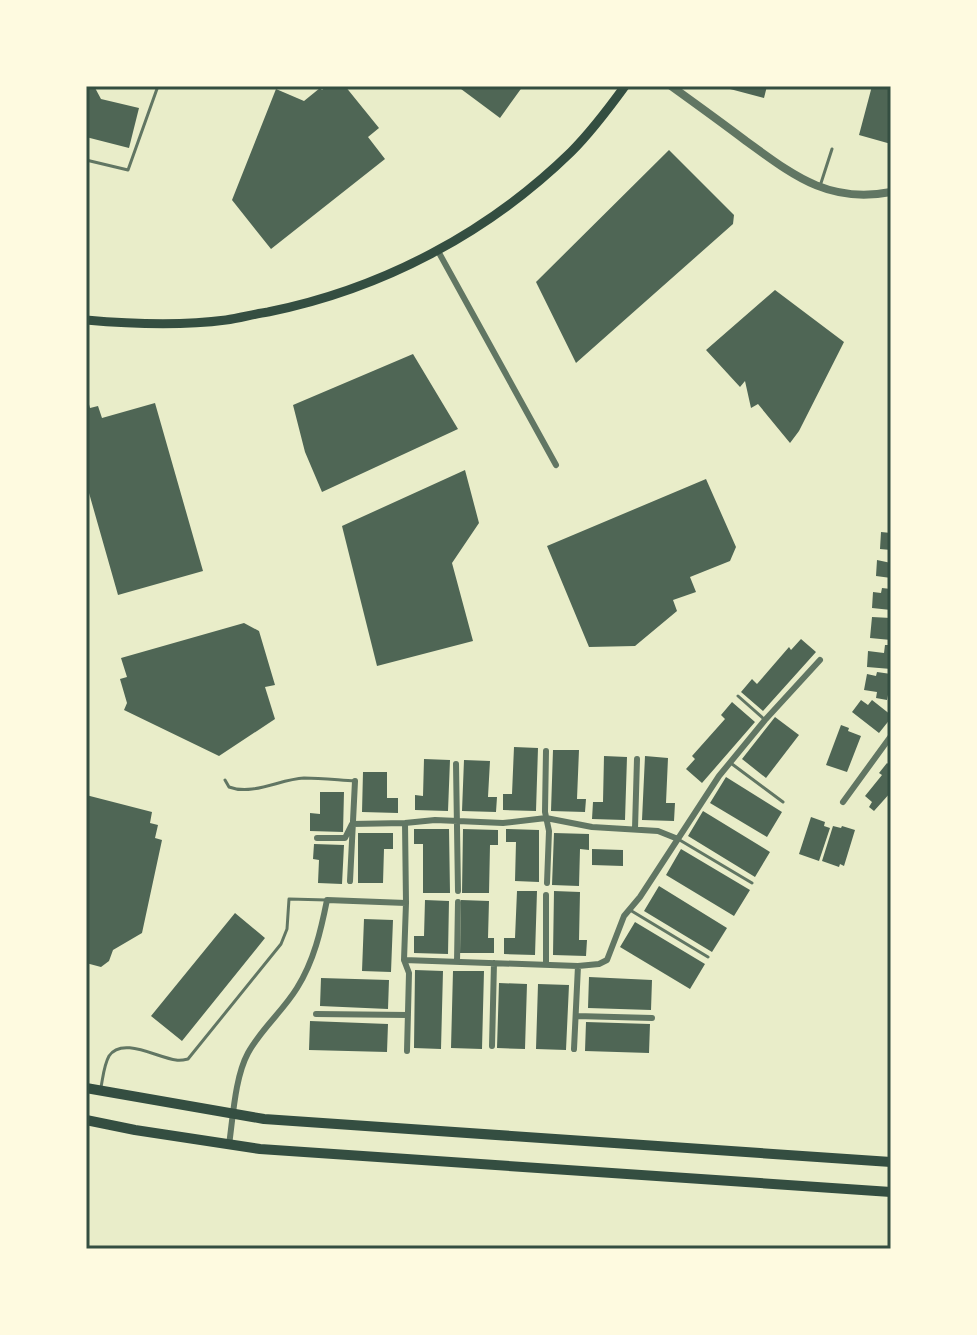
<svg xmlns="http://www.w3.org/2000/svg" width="977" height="1335" font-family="Signika,sans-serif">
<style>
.building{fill:#4f6655}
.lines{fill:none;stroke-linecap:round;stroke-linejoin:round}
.service{stroke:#617663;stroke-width:3}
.minor{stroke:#617663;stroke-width:6}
.tertiary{stroke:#617663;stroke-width:8}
.secondary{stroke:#344e41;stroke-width:9}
.primary{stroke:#344e41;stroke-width:10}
.neatline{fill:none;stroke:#344e41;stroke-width:3}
</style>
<rect width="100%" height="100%" fill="#e9edc9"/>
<path class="building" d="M 86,86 L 94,86 L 101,99 L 139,108 L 129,148 L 86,137 Z
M 327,86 L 345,86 L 379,128 L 368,137 L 385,159 L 271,249 L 232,200 L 276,89 L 304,101 L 320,88 L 322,90 Z
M 457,86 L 523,86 L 500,118 Z
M 731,86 L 767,86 L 764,98 L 730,89 Z
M 872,86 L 891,86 L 891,144 L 859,135 Z
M 669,150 L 734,215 L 733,224 L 576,363 L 536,282 Z
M 775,290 L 844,342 L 799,431 L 790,443 L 758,404 L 751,408 L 745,381 L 740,387 L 706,350 Z
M 413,354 L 458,429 L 322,492 L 305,452 L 293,405 Z
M 87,397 L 90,408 L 98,406 L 102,418 L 155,403 L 203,571 L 118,595 L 89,493 L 86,491 Z
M 465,470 L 479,523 L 452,563 L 473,641 L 377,666 L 342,526 Z
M 706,479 L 736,547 L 730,561 L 690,577 L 696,592 L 673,600 L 677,611 L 635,646 L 589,647 L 547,546 Z
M 881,532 L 891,533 L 891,550 L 880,549 Z
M 877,560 L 891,563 L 891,578 L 876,576 Z
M 882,588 L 891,589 L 891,610 L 872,608 L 873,592 L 881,593 Z
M 872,617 L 891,618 L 891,640 L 870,638 Z
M 244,623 L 259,631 L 275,685 L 265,687 L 275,719 L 219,756 L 124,710 L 127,703 L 120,679 L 127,677 L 121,658 Z
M 801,639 L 816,652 L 763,711 L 741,692 L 752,679 L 757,684 L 789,647 L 791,650 Z
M 885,645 L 891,645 L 891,669 L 867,667 L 868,651 L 884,653 Z
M 877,672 L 891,674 L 891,695 L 888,695 L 887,700 L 876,698 L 877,692 L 864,690 L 867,674 L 876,676 Z
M 861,700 L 868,705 L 872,700 L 891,715 L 891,718 L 879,733 L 852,712 Z
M 732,702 L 755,722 L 702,783 L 686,769 L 695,759 L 692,756 L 725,719 L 721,715 Z
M 775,717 L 799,735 L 766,778 L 742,759 Z
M 841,725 L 849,728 L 848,731 L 861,736 L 847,772 L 826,765 Z
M 514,747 L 538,748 L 536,811 L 503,810 L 503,794 L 512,794 Z
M 553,750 L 579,750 L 577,799 L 586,799 L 585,812 L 551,811 Z
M 604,756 L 627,757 L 625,820 L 592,819 L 593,802 L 603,802 Z
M 645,756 L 668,758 L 666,803 L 675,803 L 674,821 L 642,820 Z
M 424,759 L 450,760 L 448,811 L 415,810 L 415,795 L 423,796 Z
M 464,760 L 490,761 L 488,797 L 497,797 L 496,812 L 462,811 Z
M 887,763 L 891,766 L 891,792 L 874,811 L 869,807 L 872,802 L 865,796 L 882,775 L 879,773 Z
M 363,772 L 387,772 L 387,798 L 398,798 L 398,813 L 362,812 Z
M 726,777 L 782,812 L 767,837 L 710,803 Z
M 320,792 L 344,792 L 343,832 L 310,831 L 310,813 L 320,814 Z
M 86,795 L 152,812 L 150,823 L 158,825 L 155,838 L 162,840 L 142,933 L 113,950 L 109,961 L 101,967 L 86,963 Z
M 703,811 L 770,852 L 755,877 L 688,836 Z
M 811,817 L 825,822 L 824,826 L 830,828 L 819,861 L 799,854 Z
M 833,826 L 841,828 L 842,826 L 855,830 L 844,866 L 840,864 L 839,867 L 822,861 Z
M 414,829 L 449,829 L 450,893 L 423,893 L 423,844 L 414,844 Z
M 463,829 L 498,830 L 498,845 L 490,845 L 489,893 L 462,893 Z
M 506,829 L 539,830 L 539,882 L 515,881 L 516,842 L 506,842 Z
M 358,833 L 393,833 L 393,849 L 384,849 L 383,883 L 358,883 Z
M 554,833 L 589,834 L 589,850 L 580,849 L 579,886 L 552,885 Z
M 314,844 L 344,845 L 342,884 L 318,883 L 319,860 L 313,859 Z
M 592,849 L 623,850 L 623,866 L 592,865 Z
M 681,849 L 750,890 L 734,916 L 666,875 Z
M 659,886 L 727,928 L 712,952 L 644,911 Z
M 517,891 L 537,891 L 535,955 L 504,954 L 504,938 L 515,938 Z
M 554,891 L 580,892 L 579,940 L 587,940 L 586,956 L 553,955 Z
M 425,900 L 449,901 L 448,954 L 414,953 L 414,936 L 424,936 Z
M 461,900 L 489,901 L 488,938 L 494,938 L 494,953 L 460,953 Z
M 235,913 L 265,938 L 182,1041 L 151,1016 Z
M 364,919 L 393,920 L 391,972 L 362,971 Z
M 635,922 L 705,964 L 690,989 L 620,947 Z
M 415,970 L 443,971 L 441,1049 L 414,1048 Z
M 453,971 L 484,971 L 482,1049 L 451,1048 Z
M 589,977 L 652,980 L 651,1010 L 588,1008 Z
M 321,978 L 389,980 L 388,1009 L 320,1006 Z
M 499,983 L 527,984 L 525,1049 L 497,1048 Z
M 538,984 L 569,985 L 566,1050 L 536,1049 Z
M 310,1021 L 388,1024 L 387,1052 L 309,1050 Z
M 586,1022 L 650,1024 L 649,1053 L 585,1051 Z"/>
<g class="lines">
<path class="service" d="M 86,160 L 128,170 L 158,86
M 821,183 L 832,149
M 738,696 L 765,720
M 732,764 L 783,802
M 225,780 L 229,787 C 253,796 280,779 304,778 C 321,778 338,780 355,781
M 678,839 L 752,883
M 630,910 L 708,957
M 101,1087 C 103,1077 104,1065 109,1056 C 122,1036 158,1058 176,1060 C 180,1061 184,1060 188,1059 L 281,944 L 287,929 L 289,899 L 327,900"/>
<path class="minor" d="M 438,251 L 556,465
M 546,751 L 545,812 L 549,831 L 547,883
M 456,764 L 458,891
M 843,802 L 891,736
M 405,823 L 406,903 L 404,960 L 409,973 L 407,1051
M 635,829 L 637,759
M 317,838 L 345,838 L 352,824 L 405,823 L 435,820 L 503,823 L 546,818 L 592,827 L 658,831 L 678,839
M 350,881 L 355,781
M 404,960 L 578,966 L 599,964 L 607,960 L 624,916 L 640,897 L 719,776 L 765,720 L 820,660
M 457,962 L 458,902
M 546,965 L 546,895
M 316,1014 L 408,1015
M 576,1016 L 652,1018
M 492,1046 L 494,963
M 574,1049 L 578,966
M 229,1145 C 233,1117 235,1077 248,1053 C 261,1029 283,1011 297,988 C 314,961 321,930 327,900 L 406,903"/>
<path class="tertiary" d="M 671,86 C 696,104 721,122 746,141 C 793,175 828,204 891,192"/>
<path class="secondary" d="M 86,320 C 131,324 181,326 226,320 C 240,318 254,314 268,312 C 382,289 488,233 571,152 C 591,132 609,108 625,86"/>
<path class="primary" d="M 86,1088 L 264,1119 L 891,1162
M 86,1120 L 135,1130 L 260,1149 L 891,1192"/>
</g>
<rect width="977" height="1335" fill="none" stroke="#fefae0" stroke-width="176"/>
<rect x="88" y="88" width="801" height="1159" class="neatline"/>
</svg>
